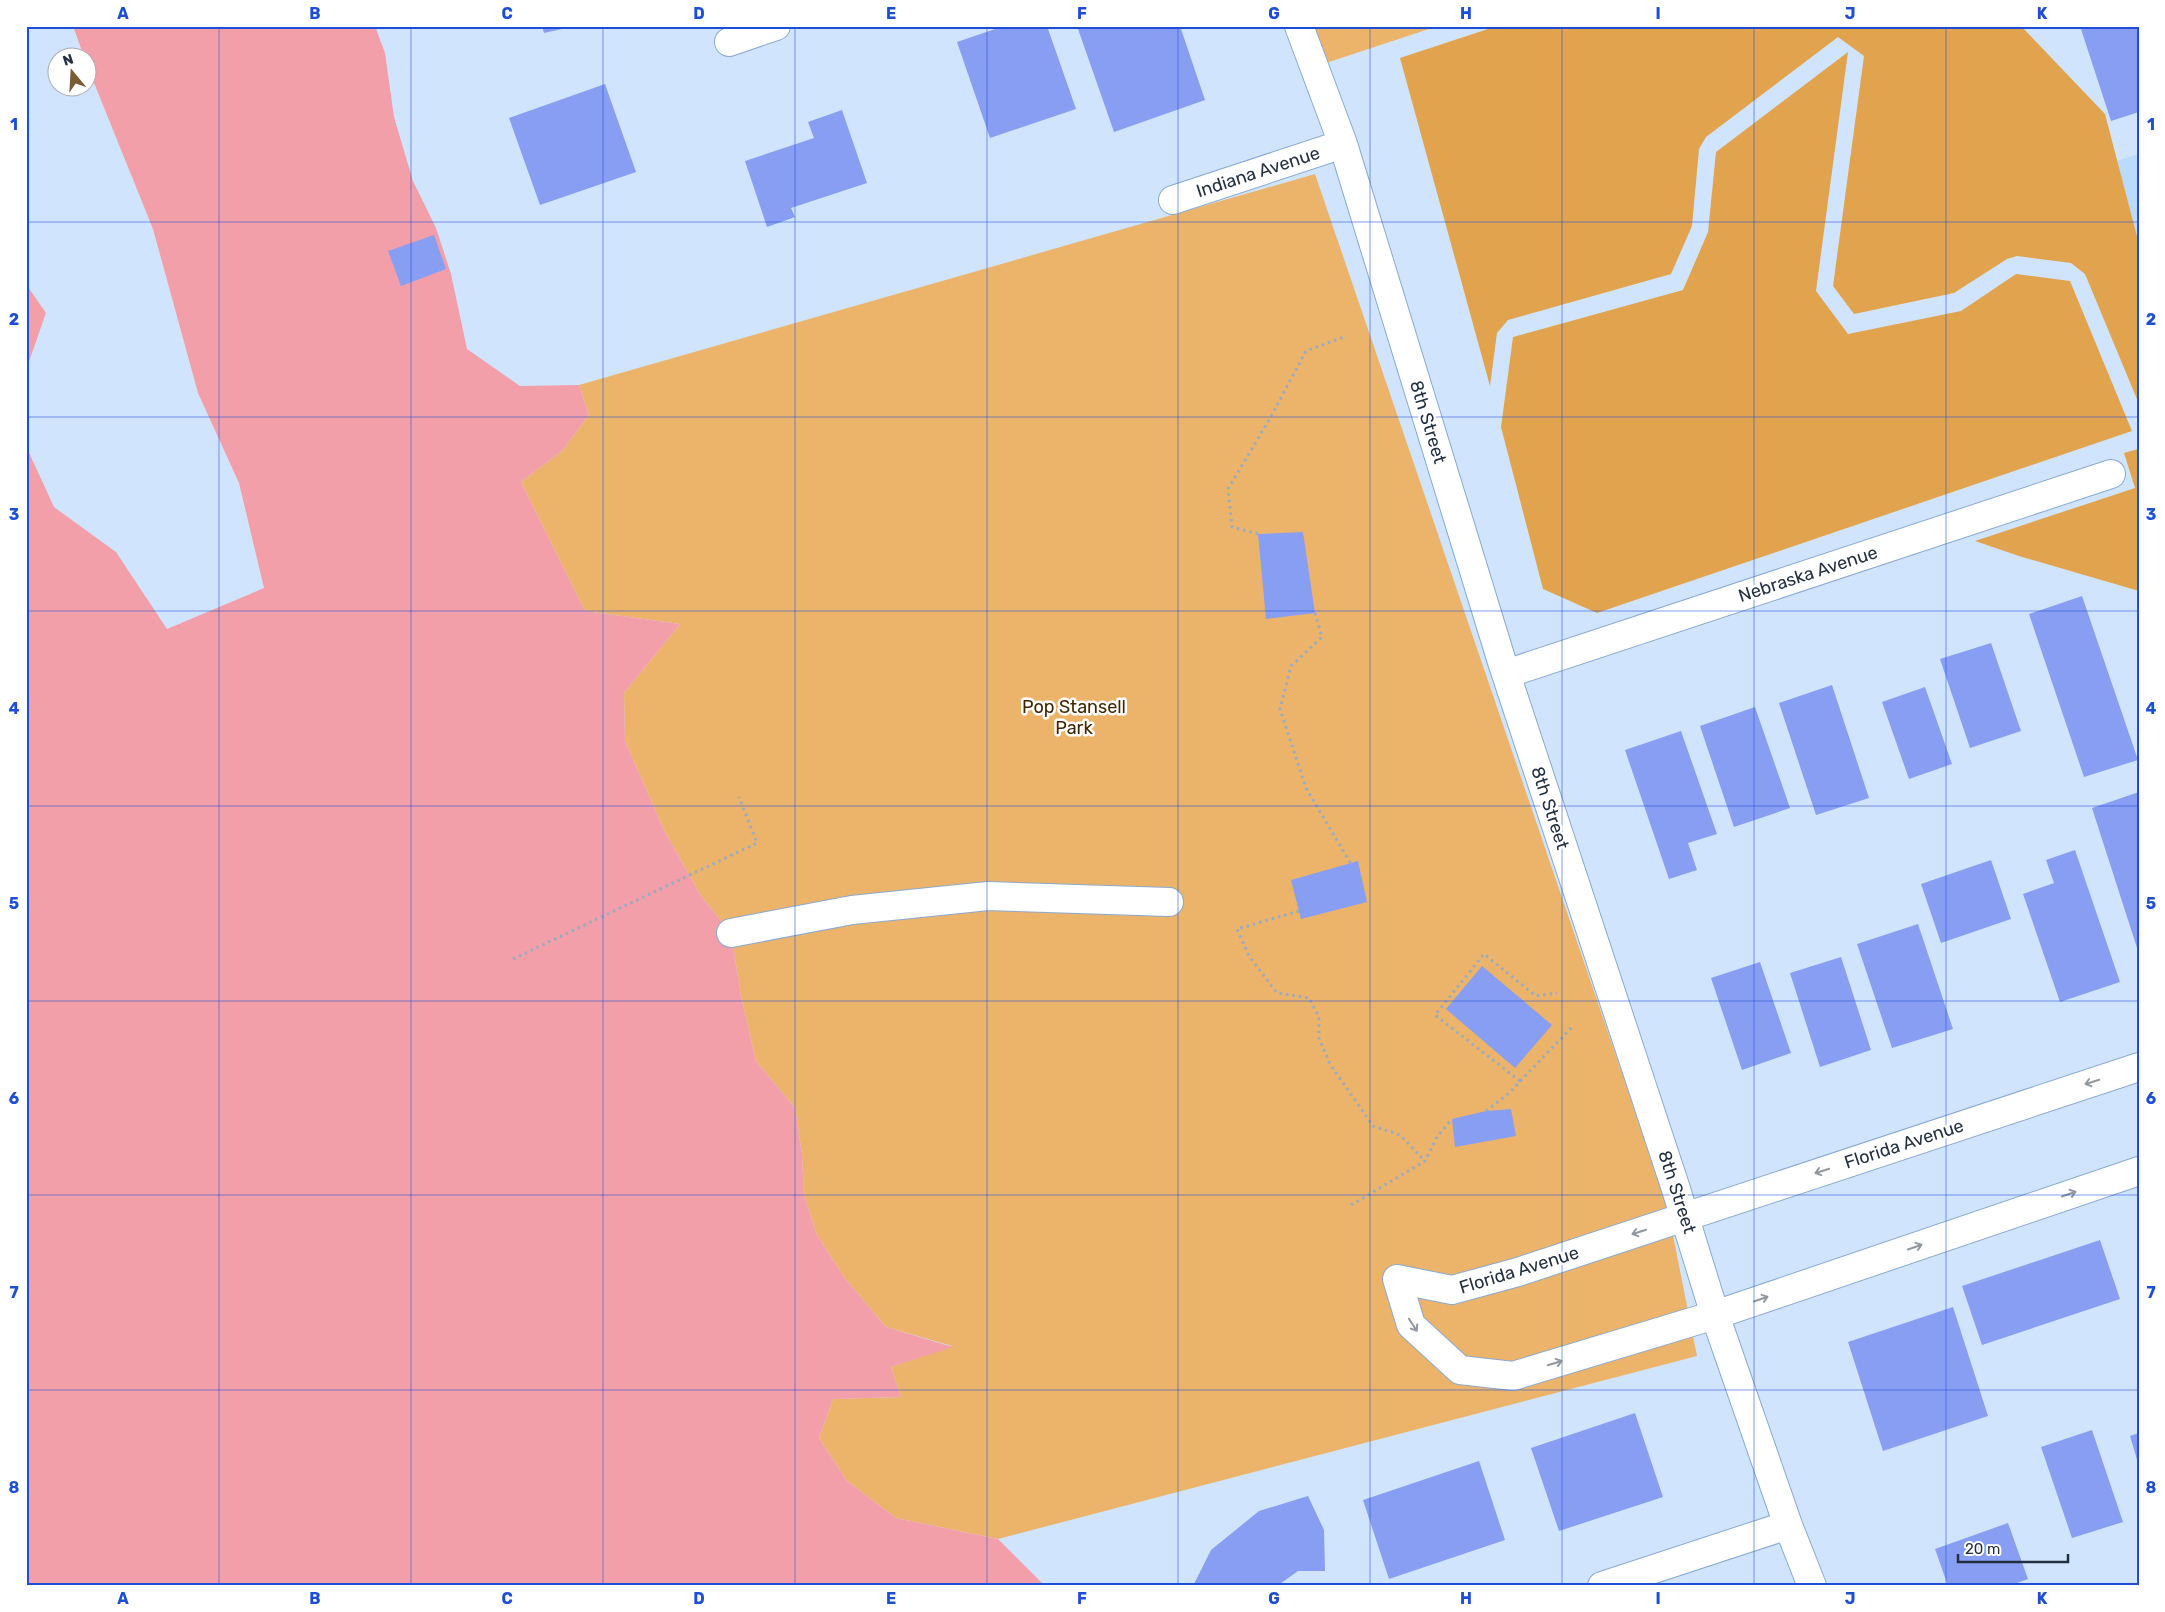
<svg xmlns="http://www.w3.org/2000/svg" width="2165" height="1612" font-family="Rubik,sans-serif">
<style>
.built{fill:#badafe}
.green{fill:#ecb46b}
.forest{fill:#e1a34e}
.water{fill:#f39fa9}
.building{fill:#889ef2}
.lines{fill:none;stroke-linecap:round;stroke-linejoin:round}
.minor-casing{stroke:#89aad0;stroke-width:30}
.path{stroke:#99acc1;stroke-width:3;stroke-dasharray:2.5 4;stroke-linecap:butt}
.minor{stroke:#fff;stroke-width:28}
.oneway{stroke:#9198a0}
.grid{fill:none;stroke:#1d4ed8;stroke-width:1;stroke-opacity:0.55}
.labels{text-anchor:middle;stroke-width:5;stroke-linejoin:round;paint-order:stroke}
.street-label{font-size:18px;fill:#233040;stroke:#fff}
.park-label{font-size:18px;fill:#3f2601;stroke:#fff}
.neatline{fill:none;stroke:#1d4ed8;stroke-width:2}
.grid-label{font-size:16px;text-anchor:middle;font-weight:bold;fill:#1d4ed8}
</style>
<rect width="100%" height="100%" fill="#d0e5fd"/>
<path class="built" d="M 2139,154 L 2139,244 L 2117,161 Z"/>
<path class="green" d="M 1310,26 L 1438,26 L 1323,64 Z
M 1315,174 L 1667,1205 L 1697,1356 L 998,1539 L 896,1518 L 847,1481 L 819,1438 L 833,1399 L 901,1397 L 891,1367 L 952,1346 L 886,1327 L 844,1277 L 817,1235 L 804,1195 L 802,1154 L 795,1108 L 756,1061 L 741,996 L 731,933 L 701,896 L 665,832 L 625,741 L 624,693 L 680,624 L 585,611 L 521,482 L 562,451 L 589,415 L 579,385 Z"/>
<path class="forest" d="M 1497,26 L 2021,26 L 2105,114 L 2139,244 L 2139,404 L 2085,274 L 2071,263 L 2017,256 L 2007,259 L 1954,293 L 1854,314 L 1833,286 L 1864,56 L 1838,37 L 1706,137 L 1699,149 L 1692,226 L 1671,274 L 1508,320 L 1497,333 L 1490,386 L 1400,58 Z
M 1848,52 L 1816,291 L 1848,334 L 1961,311 L 2016,274 L 2070,281 L 2132,431 L 1597,613 L 1543,589 L 1501,427 L 1513,337 L 1683,290 L 1708,232 L 1716,152 Z
M 2139,446 L 2139,591 L 2019,556 L 1975,541 L 2135,488 L 2124,453 L 2138,449 Z"/>
<path class="water" d="M 73,26 L 375,26 L 385,53 L 394,117 L 413,181 L 436,228 L 451,274 L 467,349 L 520,386 L 579,385 L 589,415 L 562,451 L 521,482 L 585,611 L 680,624 L 624,693 L 625,741 L 665,832 L 701,896 L 731,933 L 741,996 L 756,1061 L 795,1108 L 802,1154 L 804,1195 L 817,1235 L 844,1277 L 886,1327 L 953,1347 L 891,1367 L 901,1397 L 833,1399 L 819,1438 L 847,1481 L 896,1518 L 998,1539 L 1045,1586 L 26,1586 L 26,446 L 54,507 L 116,552 L 167,629 L 264,588 L 239,483 L 198,393 L 153,229 L 88,68 L 88,58 L 84,57 Z
M 26,284 L 46,313 L 26,370 Z"/>
<path class="building" d="M 542,26 L 571,26 L 571,27 L 544,33 Z
M 1004,26 L 1047,26 L 1076,109 L 990,138 L 957,42 Z
M 1077,26 L 1180,26 L 1205,100 L 1114,132 Z
M 2080,26 L 2139,26 L 2139,112 L 2111,121 Z
M 605,84 L 636,172 L 540,205 L 509,118 Z
M 842,110 L 867,183 L 791,208 L 795,217 L 767,227 L 745,161 L 814,138 L 808,122 Z
M 434,235 L 446,269 L 401,286 L 388,251 Z
M 1303,532 L 1315,613 L 1266,619 L 1258,534 Z
M 2082,596 L 2138,760 L 2084,777 L 2029,614 Z
M 1991,643 L 2021,731 L 1970,748 L 1940,659 Z
M 1832,685 L 1869,798 L 1816,815 L 1779,703 Z
M 1925,687 L 1952,764 L 1909,779 L 1882,702 Z
M 1755,707 L 1790,808 L 1734,827 L 1700,726 Z
M 1681,731 L 1717,834 L 1688,843 L 1697,870 L 1669,879 L 1625,750 Z
M 2139,792 L 2139,951 L 2138,951 L 2092,808 Z
M 2075,850 L 2120,982 L 2060,1002 L 2023,894 L 2054,883 L 2046,860 Z
M 1991,860 L 2011,919 L 1941,943 L 1921,884 Z
M 1358,861 L 1367,902 L 1301,919 L 1291,880 Z
M 1918,924 L 1953,1029 L 1892,1048 L 1857,944 Z
M 1841,957 L 1871,1050 L 1820,1067 L 1790,973 Z
M 1760,962 L 1791,1053 L 1742,1070 L 1711,978 Z
M 1482,966 L 1552,1025 L 1515,1068 L 1446,1009 Z
M 1511,1109 L 1516,1136 L 1455,1147 L 1452,1119 L 1486,1111 Z
M 2100,1240 L 2120,1299 L 1982,1345 L 1962,1286 Z
M 1953,1307 L 1988,1416 L 1883,1451 L 1848,1342 Z
M 1635,1413 L 1663,1497 L 1559,1531 L 1531,1448 Z
M 2092,1430 L 2123,1522 L 2072,1538 L 2041,1447 Z
M 2139,1433 L 2139,1463 L 2138,1463 L 2130,1436 Z
M 1479,1461 L 1505,1540 L 1389,1579 L 1363,1500 Z
M 1308,1496 L 1324,1530 L 1325,1571 L 1298,1571 L 1277,1586 L 1193,1586 L 1211,1550 L 1259,1511 Z
M 2008,1523 L 2028,1579 L 2009,1586 L 1948,1586 L 1935,1549 Z"/>
<g class="lines">
<g class="minor-casing">
<path id="minor" d="M 1299,26 L 1343,144 L 1502,662 L 1675,1186 L 1715,1315 L 1788,1525 L 1812,1586
M 729,42 L 776,26
M 1173,200 L 1343,144
M 1506,674 L 2111,474
M 731,933 L 852,910 L 988,896 L 1169,902
M 2139,1067 L 1518,1272 L 1452,1290 L 1397,1279 L 1411,1325 L 1460,1370 L 1513,1376 L 1715,1315 L 2139,1171
M 1602,1586 L 1788,1525"/>
</g>
<path class="path" d="M 1258,534 L 1232,527 L 1228,489 L 1269,420 L 1306,351 L 1344,337
M 1315,613 L 1322,637 L 1291,666 L 1280,709 L 1306,788 L 1351,864
M 1299,911 L 1237,929 L 1249,956 L 1277,993 L 1309,998 L 1319,1017 L 1319,1038 L 1330,1064 L 1373,1126 L 1400,1135 L 1425,1161
M 513,959 L 757,843 L 739,797
M 1520,1081 L 1435,1015 L 1484,954 L 1536,996 L 1557,993
M 1486,1111 L 1508,1094 L 1573,1026
M 1351,1205 L 1425,1161 L 1437,1137 L 1452,1119"/>
<use href="#minor" class="minor"/>
</g>
<defs><path id="oneway-shaft" d="M-6 0H5M1.5-3L5.5 0L1.5 3" fill="none" stroke-width="1.6" stroke-linecap="round" stroke-linejoin="round" transform="scale(1.25)"/></defs>
<g class="oneway">
<use href="#oneway-shaft" transform="translate(2092 1082) rotate(162)"/>
<use href="#oneway-shaft" transform="translate(1822 1171) rotate(162)"/>
<use href="#oneway-shaft" transform="translate(2069 1194) rotate(-19)"/>
<use href="#oneway-shaft" transform="translate(1639 1232) rotate(162)"/>
<use href="#oneway-shaft" transform="translate(1915 1247) rotate(-19)"/>
<use href="#oneway-shaft" transform="translate(1761 1299) rotate(-19)"/>
<use href="#oneway-shaft" transform="translate(1413 1325) rotate(57)"/>
<use href="#oneway-shaft" transform="translate(1555 1363) rotate(-17)"/>
</g>
<path class="grid" d="M 219,26 L 219,1586M 411,26 L 411,1586M 603,26 L 603,1586M 795,26 L 795,1586M 987,26 L 987,1586M 1178,26 L 1178,1586M 1370,26 L 1370,1586M 1562,26 L 1562,1586M 1754,26 L 1754,1586M 1946,26 L 1946,1586M 26,222 L 2139,222M 26,417 L 2139,417M 26,611 L 2139,611M 26,806 L 2139,806M 26,1001 L 2139,1001M 26,1195 L 2139,1195M 26,1390 L 2139,1390"/>
<g class="labels">
<g class="street-label">
<text transform="translate(1258 172) rotate(-18)" y="6">Indiana Avenue</text>
<text transform="translate(1428 422) rotate(73)" y="6">8th Street</text>
<text transform="translate(1808 574) rotate(-18)" y="6">Nebraska Avenue</text>
<text transform="translate(1550 808) rotate(72)" y="6">8th Street</text>
<text transform="translate(1904 1144) rotate(-18)" y="6">Florida Avenue</text>
<text transform="translate(1677 1192) rotate(72)" y="6">8th Street</text>
<text transform="translate(1519 1270) rotate(-17)" y="6">Florida Avenue</text>
</g>
<g class="park-label">
<text x="1074" y="713">Pop Stansell<tspan x="1074" dy="21">Park</tspan></text>
</g>
</g>
<rect width="2165" height="1612" fill="none" stroke="#ffffff" stroke-width="55"/>
<g transform="translate(72 72) rotate(342)"><circle r="24" fill="#ffffff" stroke="#a7acb3"/>
<path d="M0-4L9 19L0 12L-9 19Z" fill="#7b5b31"/>
<text y="-8" font-size="14" font-weight="bold" text-anchor="middle" fill="#233040">N</text>
</g>
<path d="M1958 1554v8h110v-8" fill="none" stroke="#233040" stroke-width="2.5"/>
<text x="1965" y="1554" font-size="15" fill="#233040" stroke="#ffffff" stroke-width="4" paint-order="stroke">20 m</text>
<rect x="28" y="28" width="2110" height="1556" class="neatline"/>
<g class="grid-label">
<text x="123" y="19">A</text>
<text x="315" y="19">B</text>
<text x="507" y="19">C</text>
<text x="699" y="19">D</text>
<text x="891" y="19">E</text>
<text x="1082" y="19">F</text>
<text x="1274" y="19">G</text>
<text x="1466" y="19">H</text>
<text x="1658" y="19">I</text>
<text x="1850" y="19">J</text>
<text x="2042" y="19">K</text>
<text x="14" y="130">1</text>
<text x="2151" y="130">1</text>
<text x="14" y="325">2</text>
<text x="2151" y="325">2</text>
<text x="14" y="520">3</text>
<text x="2151" y="520">3</text>
<text x="14" y="714">4</text>
<text x="2151" y="714">4</text>
<text x="14" y="909">5</text>
<text x="2151" y="909">5</text>
<text x="14" y="1104">6</text>
<text x="2151" y="1104">6</text>
<text x="14" y="1298">7</text>
<text x="2151" y="1298">7</text>
<text x="14" y="1493">8</text>
<text x="2151" y="1493">8</text>
<text x="123" y="1604">A</text>
<text x="315" y="1604">B</text>
<text x="507" y="1604">C</text>
<text x="699" y="1604">D</text>
<text x="891" y="1604">E</text>
<text x="1082" y="1604">F</text>
<text x="1274" y="1604">G</text>
<text x="1466" y="1604">H</text>
<text x="1658" y="1604">I</text>
<text x="1850" y="1604">J</text>
<text x="2042" y="1604">K</text>
</g>
</svg>
